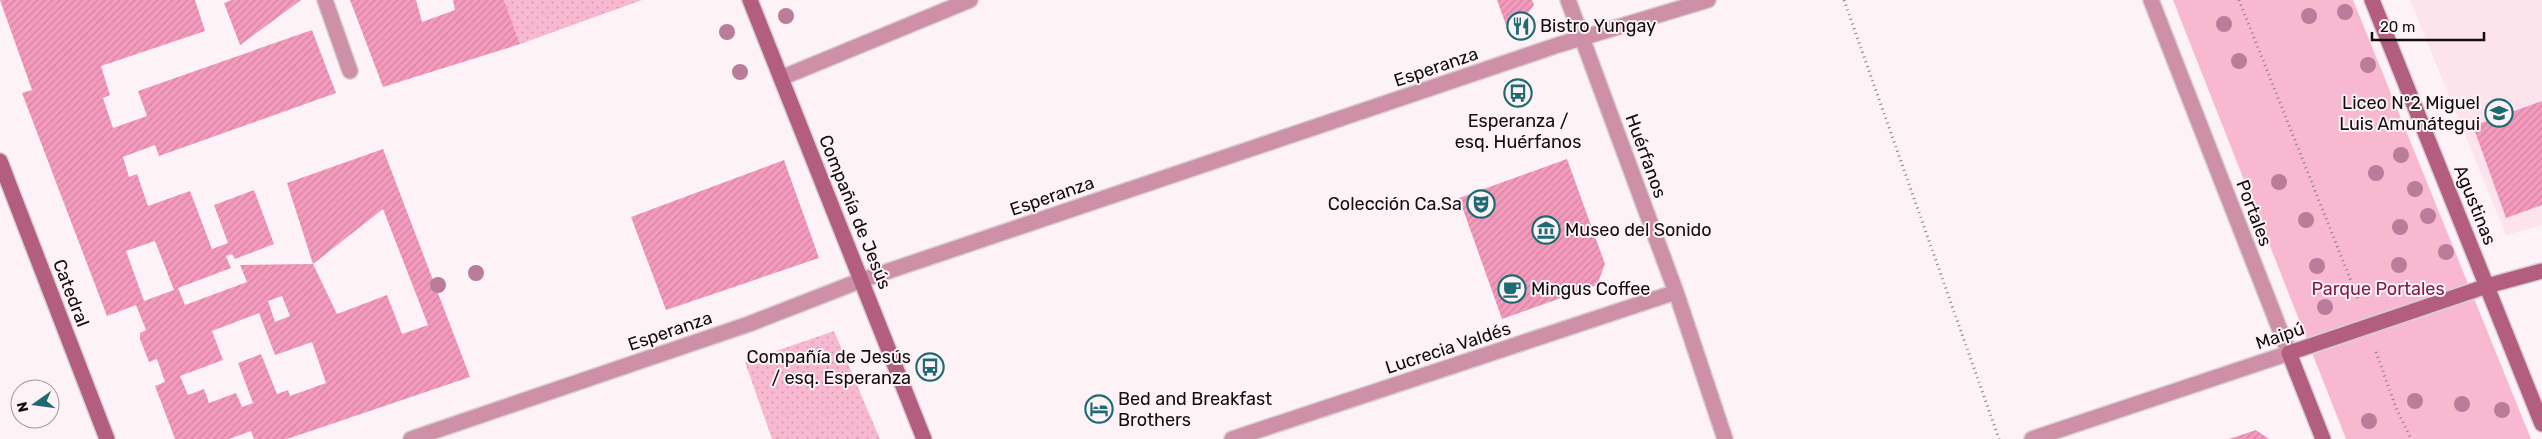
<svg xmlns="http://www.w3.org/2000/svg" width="2542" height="439" font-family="Rubik,sans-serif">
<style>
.built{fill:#fde3ec}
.grass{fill:url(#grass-dots)}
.green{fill:#f8b9d0}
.building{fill:url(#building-hatch);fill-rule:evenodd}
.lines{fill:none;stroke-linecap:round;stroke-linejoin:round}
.street-casing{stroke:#d8ced1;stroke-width:18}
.secondary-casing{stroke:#d8ced1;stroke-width:18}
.path{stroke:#888082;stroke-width:3;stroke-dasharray:1 4;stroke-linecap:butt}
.street{stroke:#cd90a6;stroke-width:15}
.secondary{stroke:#b35d7f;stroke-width:15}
.tree{fill:#b97c99}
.labels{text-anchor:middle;stroke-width:4;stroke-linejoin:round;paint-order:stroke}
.poi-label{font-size:18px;fill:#130d0f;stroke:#fdf3f6;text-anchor:start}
.street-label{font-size:18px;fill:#130d0f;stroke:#fdf3f6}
.park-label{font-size:18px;fill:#811a4d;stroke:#fdf3f6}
</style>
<defs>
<pattern id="grass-dots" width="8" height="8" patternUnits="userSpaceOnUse" patternTransform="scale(1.25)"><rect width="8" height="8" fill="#f8b9d0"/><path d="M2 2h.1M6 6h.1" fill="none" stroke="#d49eb1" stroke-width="1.8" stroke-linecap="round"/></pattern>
<pattern id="building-hatch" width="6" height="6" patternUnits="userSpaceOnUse" patternTransform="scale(1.25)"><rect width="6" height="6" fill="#f49abc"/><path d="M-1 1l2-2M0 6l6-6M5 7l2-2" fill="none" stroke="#d084a0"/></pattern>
</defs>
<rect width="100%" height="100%" fill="#fdf3f6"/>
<path class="built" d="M 2410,0 L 2542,0 L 2542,225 L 2506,235 Z"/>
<path class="grass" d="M 504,0 L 642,0 L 520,44 Z
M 834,331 L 880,439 L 772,439 L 745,362 Z"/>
<path class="green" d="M 2173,0 L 2353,0 L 2531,439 L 2346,439 Z"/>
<path class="building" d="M 0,0 L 195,0 L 205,31 L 101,66 L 110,95 L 103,98 L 113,128 L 147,116 L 138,91 L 312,30 L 336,93 L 159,156 L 155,145 L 123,157 L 129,177 L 137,174 L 148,206 L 190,191 L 212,249 L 228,243 L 214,205 L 254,190 L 274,244 L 235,259 L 232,254 L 226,256 L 231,268 L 178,288 L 185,305 L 247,282 L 240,265 L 313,264 L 287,183 L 383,149 L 470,377 L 287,439 L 254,439 L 251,431 L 229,439 L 175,439 L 155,386 L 165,382 L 157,359 L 149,362 L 140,339 L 140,333 L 146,330 L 136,305 L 107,316 L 22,93 L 32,90 ZM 383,209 L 428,325 L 402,334 L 387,295 L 337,314 L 313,264 ZM 155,241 L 174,290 L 144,301 L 126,251 ZM 282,296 L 290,316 L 275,322 L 268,301 ZM 259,313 L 275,355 L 312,342 L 326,383 L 290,396 L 288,390 L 277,394 L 261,354 L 238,363 L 253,403 L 242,407 L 236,393 L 209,403 L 204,389 L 188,395 L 180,376 L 223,360 L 212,331 Z
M 232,0 L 301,0 L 240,45 L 224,3 Z
M 350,0 L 416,0 L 422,22 L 455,10 L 453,0 L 504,0 L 520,44 L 383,87 Z
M 1497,0 L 1532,0 L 1534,5 L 1524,18 L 1506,25 Z
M 2542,101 L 2542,205 L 2506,218 L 2473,126 Z
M 1567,159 L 1605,264 L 1597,285 L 1502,319 L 1459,198 Z
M 784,160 L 819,258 L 666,310 L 631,217 Z
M 2256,430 L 2269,439 L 2229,439 Z"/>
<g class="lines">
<g class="street-casing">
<path id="street" d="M 325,0 L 350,71
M 1568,0 L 1676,292 L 1725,439
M 781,78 L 970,0
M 411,439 L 749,324 L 862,280 L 1558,45 L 1708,0
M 1232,439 L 1676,292
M 2032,439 L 2289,353 L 2151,0"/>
</g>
<g class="secondary-casing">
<path id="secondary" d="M 750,0 L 924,439
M 2372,0 L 2542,424
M 0,161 L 107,439
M 2323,439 L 2289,353 L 2487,286 L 2542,271"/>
</g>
<path class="path" d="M 1844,0 L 1999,439
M 2239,0 L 2359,301
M 2376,352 L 2396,408 L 2411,439"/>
<use href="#street" class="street"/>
<use href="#secondary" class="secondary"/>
</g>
<g class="tree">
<circle cx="2345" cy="12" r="8"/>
<circle cx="786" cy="16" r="8"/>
<circle cx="2309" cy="16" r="8"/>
<circle cx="2224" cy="24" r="8"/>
<circle cx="727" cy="32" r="8"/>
<circle cx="2239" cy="61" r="8"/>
<circle cx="2368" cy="65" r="8"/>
<circle cx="740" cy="72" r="8"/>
<circle cx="2401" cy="155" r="8"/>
<circle cx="2376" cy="173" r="8"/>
<circle cx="2279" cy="182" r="8"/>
<circle cx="2415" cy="189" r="8"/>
<circle cx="2428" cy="216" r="8"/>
<circle cx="2306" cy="220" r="8"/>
<circle cx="2400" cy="227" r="8"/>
<circle cx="2446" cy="252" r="8"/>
<circle cx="2399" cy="265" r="8"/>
<circle cx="2317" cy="266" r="8"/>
<circle cx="476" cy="273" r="8"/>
<circle cx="438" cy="285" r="8"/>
<circle cx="2325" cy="307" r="8"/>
<circle cx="2415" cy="401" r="8"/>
<circle cx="2462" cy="404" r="8"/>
<circle cx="2502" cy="410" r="8"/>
<circle cx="2369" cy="421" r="8"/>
</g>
<defs>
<g id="restaurant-ring" transform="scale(1.4375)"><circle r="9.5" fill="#fdf3f6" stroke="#1e6a72" stroke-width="1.5"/><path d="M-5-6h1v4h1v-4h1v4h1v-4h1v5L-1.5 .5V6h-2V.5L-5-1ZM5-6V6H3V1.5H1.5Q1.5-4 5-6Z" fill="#1e6a72"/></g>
<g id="bus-ring" transform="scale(1.4375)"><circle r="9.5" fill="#fdf3f6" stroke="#1e6a72" stroke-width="1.5"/><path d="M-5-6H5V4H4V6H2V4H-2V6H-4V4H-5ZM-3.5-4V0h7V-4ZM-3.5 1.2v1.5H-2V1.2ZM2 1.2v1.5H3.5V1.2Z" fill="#1e6a72"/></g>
<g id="school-ring" transform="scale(1.4375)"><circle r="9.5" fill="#fdf3f6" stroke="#1e6a72" stroke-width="1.5"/><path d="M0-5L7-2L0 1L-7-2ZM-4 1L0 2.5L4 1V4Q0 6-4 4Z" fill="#1e6a72"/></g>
<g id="theatre-ring" transform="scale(1.4375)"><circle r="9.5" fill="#fdf3f6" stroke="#1e6a72" stroke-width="1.5"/><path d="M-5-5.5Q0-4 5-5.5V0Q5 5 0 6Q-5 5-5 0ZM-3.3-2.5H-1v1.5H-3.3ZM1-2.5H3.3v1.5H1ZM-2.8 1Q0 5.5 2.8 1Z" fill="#1e6a72"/></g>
<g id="museum-ring" transform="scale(1.4375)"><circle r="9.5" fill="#fdf3f6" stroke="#1e6a72" stroke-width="1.5"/><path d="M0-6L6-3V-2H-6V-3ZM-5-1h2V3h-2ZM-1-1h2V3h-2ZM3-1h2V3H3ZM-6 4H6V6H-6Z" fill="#1e6a72"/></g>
<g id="cafe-ring" transform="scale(1.4375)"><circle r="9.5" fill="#fdf3f6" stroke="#1e6a72" stroke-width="1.5"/><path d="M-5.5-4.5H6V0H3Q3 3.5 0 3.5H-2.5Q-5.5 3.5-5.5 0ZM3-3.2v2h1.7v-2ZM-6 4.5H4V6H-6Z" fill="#1e6a72"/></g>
<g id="hotel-ring" transform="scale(1.4375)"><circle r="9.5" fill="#fdf3f6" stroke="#1e6a72" stroke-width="1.5"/><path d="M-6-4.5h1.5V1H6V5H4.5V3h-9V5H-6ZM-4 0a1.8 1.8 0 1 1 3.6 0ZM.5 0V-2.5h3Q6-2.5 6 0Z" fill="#1e6a72"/></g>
</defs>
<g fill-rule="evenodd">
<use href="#restaurant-ring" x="1521" y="26"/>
<use href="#bus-ring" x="1518" y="93"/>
<use href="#school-ring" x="2499" y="113"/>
<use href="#theatre-ring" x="1481" y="204"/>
<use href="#museum-ring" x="1546" y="230"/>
<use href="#cafe-ring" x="1512" y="289"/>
<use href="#bus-ring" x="930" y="367"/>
<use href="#hotel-ring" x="1099" y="409"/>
</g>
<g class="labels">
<g class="poi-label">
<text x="1540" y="32">Bistro Yungay</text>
<text x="2480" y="109" text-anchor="end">Liceo Nº2 Miguel<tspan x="2480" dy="21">Luis Amunátegui</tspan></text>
<text x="1518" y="127" text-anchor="middle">Esperanza /<tspan x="1518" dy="21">esq. Huérfanos</tspan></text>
<text x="1462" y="210" text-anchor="end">Colección Ca.Sa</text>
<text x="1565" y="236">Museo del Sonido</text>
<text x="1531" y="295">Mingus Coffee</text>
<text x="911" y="363" text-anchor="end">Compañía de Jesús<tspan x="911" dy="21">/ esq. Esperanza</tspan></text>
<text x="1118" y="405">Bed and Breakfast<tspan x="1118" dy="21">Brothers</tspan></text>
</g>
<g class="street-label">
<text transform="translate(1436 67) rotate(-19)" y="6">Esperanza</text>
<text transform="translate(1646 156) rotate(70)" y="6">Huérfanos</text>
<text transform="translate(1052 196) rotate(-19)" y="6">Esperanza</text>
<text transform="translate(2475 205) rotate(68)" y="6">Agustinas</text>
<text transform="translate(855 212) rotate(68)" y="6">Compañía de Jesús</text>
<text transform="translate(2254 213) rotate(69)" y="6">Portales</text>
<text transform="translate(71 293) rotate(69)" y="6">Catedral</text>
<text transform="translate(670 331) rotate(-19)" y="6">Esperanza</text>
<text transform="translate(2280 336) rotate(-19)" y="6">Maipú</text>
<text transform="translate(1448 348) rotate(-18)" y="6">Lucrecia Valdés</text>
</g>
<g class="park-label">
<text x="2378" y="295">Parque Portales</text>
</g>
</g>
<g transform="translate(35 404) rotate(256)"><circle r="24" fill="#fdf3f6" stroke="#9f979a"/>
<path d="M0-4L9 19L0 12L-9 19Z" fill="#1e6a72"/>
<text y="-8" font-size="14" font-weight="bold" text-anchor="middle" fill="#130d0f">N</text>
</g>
<path d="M2372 32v8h112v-8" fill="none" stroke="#130d0f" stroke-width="2.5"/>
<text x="2380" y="32" font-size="15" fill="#130d0f" stroke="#fdf3f6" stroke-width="4" paint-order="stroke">20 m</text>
</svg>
